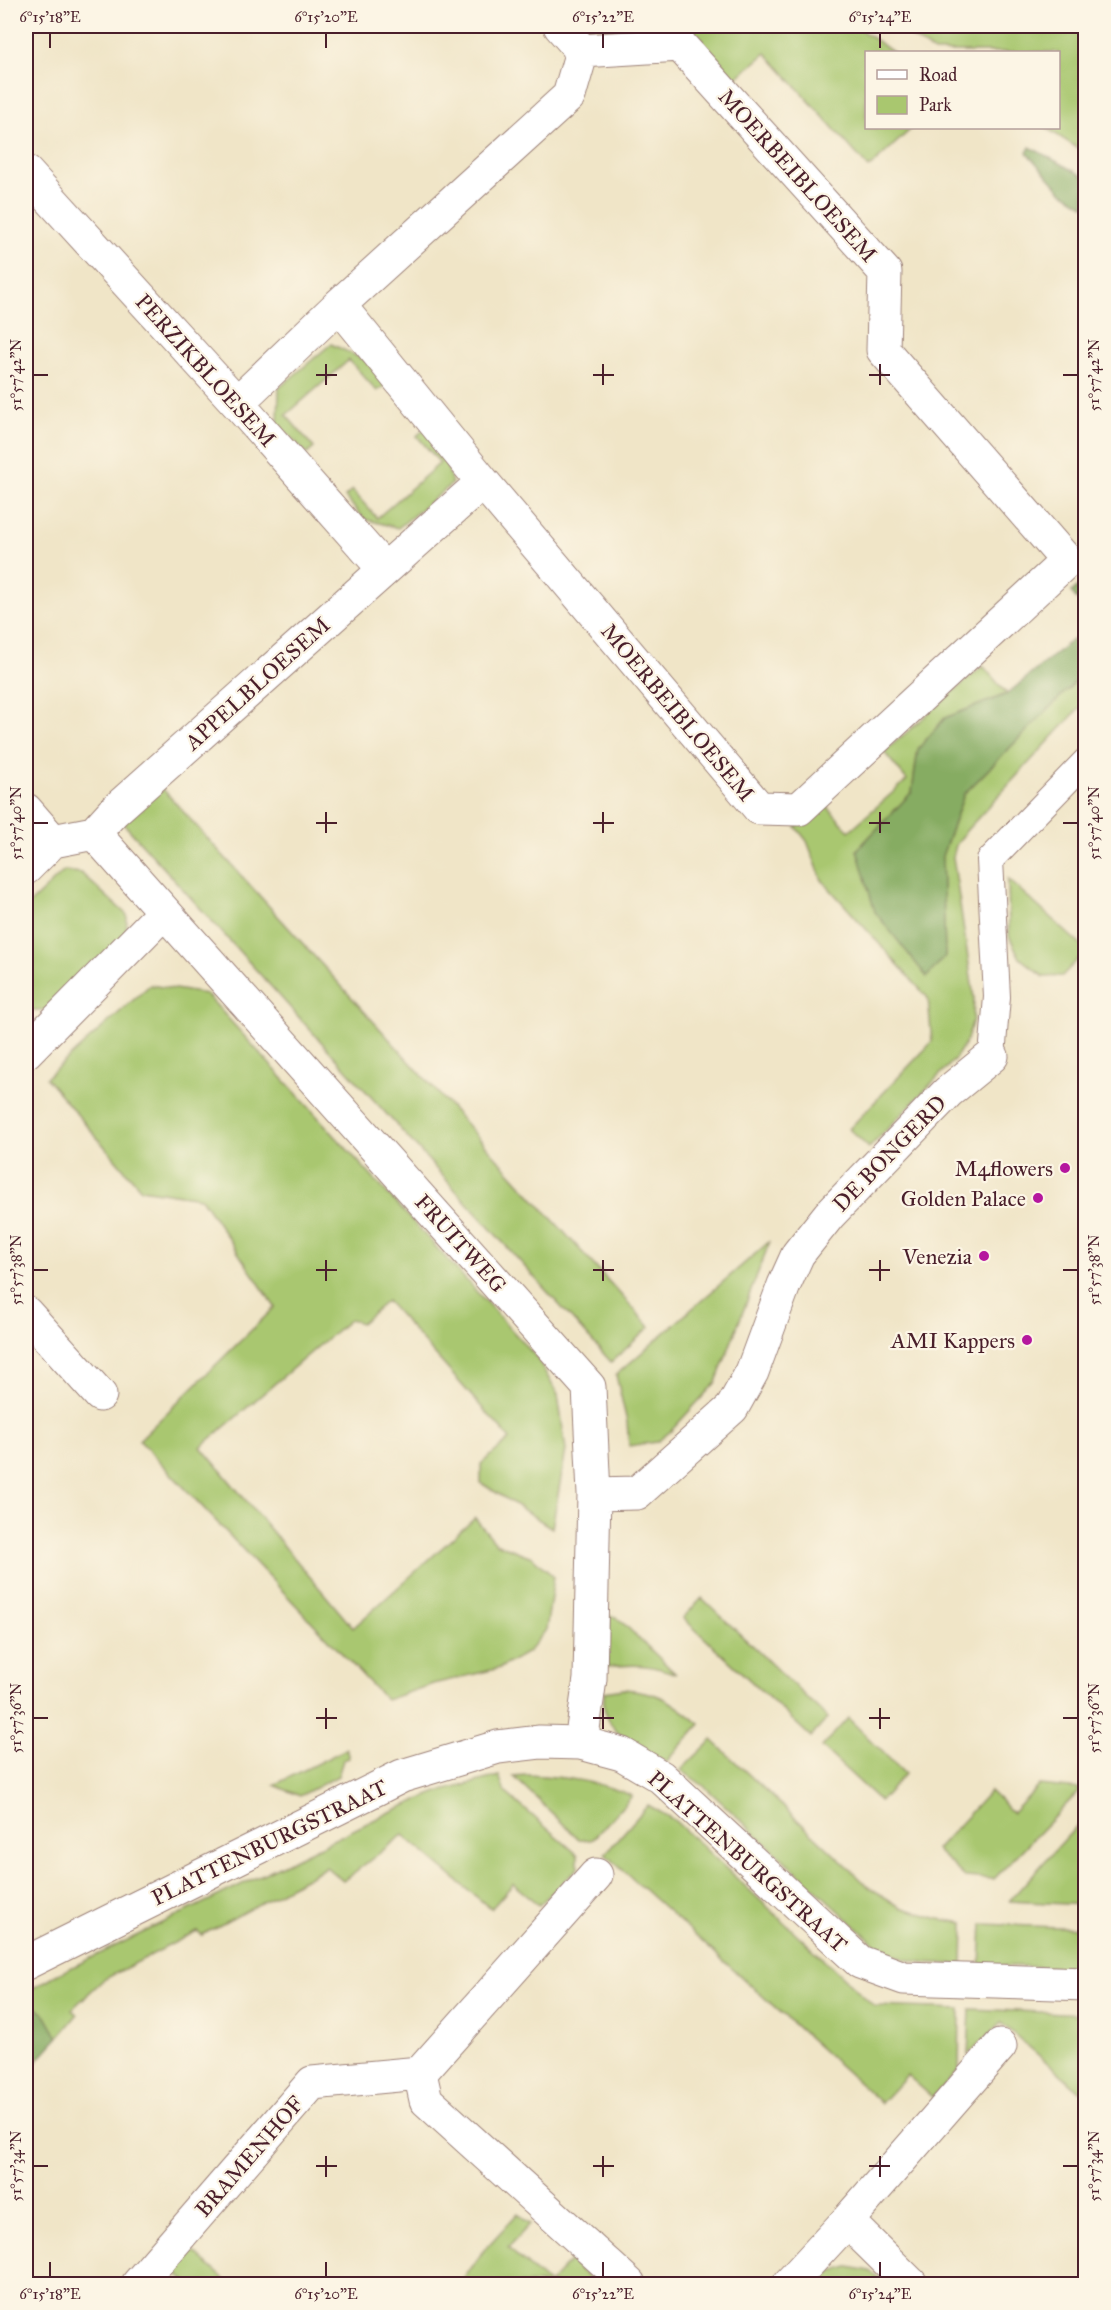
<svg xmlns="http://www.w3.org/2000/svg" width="1111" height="2310" font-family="'IM FELL Great Primer',serif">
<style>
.green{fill:#a9c76f;stroke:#7a734d;stroke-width:1.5}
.forest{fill:#86ac62;stroke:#686646;stroke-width:1.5}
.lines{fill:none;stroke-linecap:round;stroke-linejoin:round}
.service-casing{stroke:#9d8279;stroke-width:28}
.minor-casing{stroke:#9d8279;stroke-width:35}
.tertiary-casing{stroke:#9d8279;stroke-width:35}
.service{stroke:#fff;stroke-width:26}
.minor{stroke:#fff;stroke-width:33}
.tertiary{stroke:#fff;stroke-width:33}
.ticks{fill:none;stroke:#4a1f2b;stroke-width:2}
.poi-dot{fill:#b5179e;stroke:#fcf5e5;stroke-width:2}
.labels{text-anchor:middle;stroke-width:4.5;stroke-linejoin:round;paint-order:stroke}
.street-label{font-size:22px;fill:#4a1f2b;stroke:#fcf5e5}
.poi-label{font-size:22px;fill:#4a1f2b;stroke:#fcf5e5;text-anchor:end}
.neatline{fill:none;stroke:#4a1f2b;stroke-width:2}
.ticks-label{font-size:15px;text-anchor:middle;fill:#4a1f2b}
</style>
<rect width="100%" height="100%" fill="#fcf5e5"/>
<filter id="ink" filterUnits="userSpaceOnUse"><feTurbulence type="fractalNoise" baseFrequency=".0167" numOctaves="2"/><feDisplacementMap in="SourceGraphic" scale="12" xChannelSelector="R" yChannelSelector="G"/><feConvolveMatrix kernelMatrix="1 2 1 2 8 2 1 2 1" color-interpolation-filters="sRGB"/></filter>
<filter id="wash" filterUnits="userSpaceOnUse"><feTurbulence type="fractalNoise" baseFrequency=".008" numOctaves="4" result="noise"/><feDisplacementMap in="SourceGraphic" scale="24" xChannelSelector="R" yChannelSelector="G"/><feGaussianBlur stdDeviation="1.35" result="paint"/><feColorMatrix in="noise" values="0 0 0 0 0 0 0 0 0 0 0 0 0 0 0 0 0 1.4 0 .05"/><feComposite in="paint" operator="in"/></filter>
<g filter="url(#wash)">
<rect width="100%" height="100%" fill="#f0e5c7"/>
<path class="green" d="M 684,26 L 855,26 L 893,52 L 866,52 L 866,128 L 912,128 L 869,168 L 766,53 L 735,79 L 691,28 Z
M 895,26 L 1085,26 L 1085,153 L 1046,128 L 1058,128 L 1058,52 L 934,52 Z
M 331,344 L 365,360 L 387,384 L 377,391 L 349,360 L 286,415 L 314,448 L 307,454 L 278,424 L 279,388 Z
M 425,428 L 443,450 L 452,484 L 398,528 L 364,519 L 345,497 L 352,490 L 377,518 L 440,463 L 417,436 Z
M 983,666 L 1007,694 L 945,718 L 918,749 L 912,792 L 857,850 L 945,956 L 942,856 L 964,794 L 1085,672 L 1085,702 L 966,831 L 956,845 L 953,857 L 974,998 L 973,1019 L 967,1040 L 955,1059 L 869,1148 L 849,1129 L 932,1042 L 928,998 L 822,880 L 807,841 L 796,827 L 825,804 L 849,831 L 907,780 L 884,752 Z
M 152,777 L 650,1327 L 611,1362 L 113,812 Z
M 64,871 L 81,873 L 127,915 L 126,943 L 55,1010 L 26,1010 L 26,907 Z
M 1008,879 L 1085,949 L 1085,952 L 1062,976 L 1044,977 L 1020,958 L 1009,936 Z
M 150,985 L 206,994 L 537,1358 L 558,1395 L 566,1450 L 552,1528 L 481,1483 L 481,1464 L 510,1439 L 387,1301 L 361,1323 L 350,1319 L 201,1447 L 353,1628 L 475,1518 L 496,1543 L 532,1557 L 554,1577 L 546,1630 L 528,1652 L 500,1668 L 433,1684 L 386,1700 L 139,1440 L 275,1307 L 201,1198 L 141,1189 L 46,1078 Z
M 770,1241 L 716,1382 L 671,1431 L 657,1442 L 629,1446 L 627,1422 L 616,1375 Z
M 702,1598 L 828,1718 L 811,1737 L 683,1618 Z
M 607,1616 L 616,1617 L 622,1622 L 676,1674 C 650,1664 634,1664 607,1667 Z
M 624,1689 C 662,1692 671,1701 700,1724 L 666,1762 C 643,1752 613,1738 605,1711 C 603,1705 604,1698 604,1692 Z
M 848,1718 L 905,1774 L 880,1801 L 822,1747 Z
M 712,1740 L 869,1887 L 900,1907 L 939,1919 L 964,1923 L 963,1964 C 928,1963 906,1965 876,1945 L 705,1787 L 681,1770 Z
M 346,1749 L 349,1758 L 343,1760 L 338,1776 L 300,1796 L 274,1785 Z
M 528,1775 C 563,1777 600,1781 632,1796 L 592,1840 L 579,1839 L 513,1776 Z
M 499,1776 L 505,1792 L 578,1855 L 578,1868 L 539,1905 L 513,1884 L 491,1909 L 403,1835 L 343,1881 L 326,1867 L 202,1935 L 197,1931 L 103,1980 L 72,2009 L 77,2015 L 58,2038 L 45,2015 L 26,1998 L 26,1992 L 54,1976 L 390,1812 L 435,1793 Z
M 1039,1785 L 1081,1789 L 994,1879 L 965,1877 L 936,1850 L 990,1791 L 1013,1813 Z
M 648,1805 L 674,1820 L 874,2006 L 960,2009 L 959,2070 L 932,2097 L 907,2075 L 881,2103 L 605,1854 Z
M 1085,1817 L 1085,1905 L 1009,1901 Z
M 982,1924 L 1085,1928 L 1085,1963 L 1076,1968 L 980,1965 Z
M 970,2009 L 1085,2014 L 1085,2095 L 1001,2023 L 968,2055 Z
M 518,2213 L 530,2224 L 508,2248 L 549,2284 L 570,2261 L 596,2284 L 460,2284 L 484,2250 Z
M 185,2244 L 230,2284 L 189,2284 L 167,2264 Z
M 849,2267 L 869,2271 L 882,2280 L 877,2284 L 816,2284 L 832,2272 Z"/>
<path class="forest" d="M 1030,147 L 1085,177 L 1085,206 L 1061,191 L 1027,153 Z
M 1085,581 L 1085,609 L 1071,592 Z
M 1085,629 L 1085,672 L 964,794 L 942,856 L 945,956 L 927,977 L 875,912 L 857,850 L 912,792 L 918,749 L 945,718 L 1007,694 Z
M 26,1998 L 45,2015 L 58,2038 L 26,2073 Z"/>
</g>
<g filter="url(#ink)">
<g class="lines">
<g class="service-casing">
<path id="service" d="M 992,1056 L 997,997 L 990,860 L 1086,761"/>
</g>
<g class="minor-casing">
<path id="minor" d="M 26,172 L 237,403 L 384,569
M 339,305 L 483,482 L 759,808 L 799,809 L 1067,561 L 883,350 L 885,272 L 680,45 L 582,51 L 560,26
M 237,403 L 339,305 L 569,96 L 582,51
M 26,810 L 53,841
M 94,833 L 589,1387 L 594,1494 L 590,1679 L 581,1743
M 26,868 L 53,841 L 94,833 L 113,812 L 483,482
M 26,1052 L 164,912
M 26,1313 L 100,1395
M 594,1494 L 637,1493 L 732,1408 L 752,1372 L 784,1285 L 798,1254 L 829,1215 L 948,1092 L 992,1056
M 596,1875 L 420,2073 L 426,2100 L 629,2284
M 847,2221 L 911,2284
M 138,2284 L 312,2083 L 420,2073
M 789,2284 L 847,2221 L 1000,2046"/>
</g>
<g class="tertiary-casing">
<path id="tertiary" d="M 26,1963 L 402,1776 L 498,1747 L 540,1742 L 581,1743 L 622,1754 L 661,1777 L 860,1962 L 904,1978 L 1086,1984"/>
</g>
<use href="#service" class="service"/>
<use href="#minor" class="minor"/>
<use href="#tertiary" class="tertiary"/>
</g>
</g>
<path class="ticks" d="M 50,33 L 50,48M 326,33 L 326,48M 603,33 L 603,48M 880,33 L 880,48M 326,364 L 326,385M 603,364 L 603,385M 880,364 L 880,385M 33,375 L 48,375M 316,375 L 337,375M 593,375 L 614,375M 869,375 L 890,375M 1063,375 L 1078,375M 326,812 L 326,833M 603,812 L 603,833M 880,812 L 880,833M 33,823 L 48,823M 316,823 L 337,823M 593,823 L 614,823M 869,823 L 890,823M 1063,823 L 1078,823M 326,1260 L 326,1281M 603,1260 L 603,1281M 880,1260 L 880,1281M 33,1270 L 48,1270M 316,1270 L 337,1270M 593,1270 L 614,1270M 869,1270 L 890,1270M 1063,1270 L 1078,1270M 326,1708 L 326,1729M 603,1708 L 603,1729M 880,1708 L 880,1729M 33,1718 L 48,1718M 316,1718 L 337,1718M 593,1718 L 614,1718M 869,1718 L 890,1718M 1063,1718 L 1078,1718M 326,2156 L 326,2177M 603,2156 L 603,2177M 880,2156 L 880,2177M 33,2166 L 48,2166M 316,2166 L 337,2166M 593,2166 L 614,2166M 869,2166 L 890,2166M 1063,2166 L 1078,2166M 50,2262 L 50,2277M 326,2262 L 326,2277M 603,2262 L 603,2277M 880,2262 L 880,2277"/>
<g class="poi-dot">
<circle cx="1065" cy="1168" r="6"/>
<circle cx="1038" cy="1198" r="6"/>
<circle cx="984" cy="1256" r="6"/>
<circle cx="1027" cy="1340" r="6"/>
</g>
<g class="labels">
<g class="street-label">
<text transform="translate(798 175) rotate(48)" y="8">MOERBEIBLOESEM</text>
<text transform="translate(206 370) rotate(48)" y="8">PERZIKBLOESEM</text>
<text transform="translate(257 683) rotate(-42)" y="8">APPELBLOESEM</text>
<text transform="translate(678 712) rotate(50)" y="8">MOERBEIBLOESEM</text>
<text transform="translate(889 1153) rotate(-46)" y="8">DE BONGERD</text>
<text transform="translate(461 1243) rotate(48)" y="8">FRUITWEG</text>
<text transform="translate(269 1842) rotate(-26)" y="8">PLATTENBURGSTRAAT</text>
<text transform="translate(748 1861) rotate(42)" y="8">PLATTENBURGSTRAAT</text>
<text transform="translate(249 2156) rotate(-49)" y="8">BRAMENHOF</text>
</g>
<g class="poi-label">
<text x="1053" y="1176">M4flowers</text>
<text x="1026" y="1206">Golden Palace</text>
<text x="972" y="1264">Venezia</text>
<text x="1015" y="1348">AMI Kappers</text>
</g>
</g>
<rect width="1111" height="2310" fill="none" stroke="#fcf5e5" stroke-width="66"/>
<rect x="865" y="51" width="195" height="78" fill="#fcf5e5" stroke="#b59f9b" stroke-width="1.5"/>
<rect x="877" y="70" width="30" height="9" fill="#ffffff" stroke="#b59f9b" stroke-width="1.5"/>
<text x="919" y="81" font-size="18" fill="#4a1f2b">Road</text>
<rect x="877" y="96" width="30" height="18" fill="#a9c76f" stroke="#b59f9b" stroke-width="1.5"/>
<text x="919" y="111" font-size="18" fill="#4a1f2b">Park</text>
<rect x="33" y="33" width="1045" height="2244" class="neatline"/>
<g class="ticks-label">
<text x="50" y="22">6°15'18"E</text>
<text x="326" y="22">6°15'20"E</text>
<text x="603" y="22">6°15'22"E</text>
<text x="880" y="22">6°15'24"E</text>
<text transform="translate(16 375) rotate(-90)" y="5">51°57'42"N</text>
<text transform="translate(1094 375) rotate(-90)" y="5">51°57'42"N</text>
<text transform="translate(16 823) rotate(-90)" y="5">51°57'40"N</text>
<text transform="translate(1094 823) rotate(-90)" y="5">51°57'40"N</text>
<text transform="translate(16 1270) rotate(-90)" y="5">51°57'38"N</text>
<text transform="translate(1094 1270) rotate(-90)" y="5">51°57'38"N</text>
<text transform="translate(16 1718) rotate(-90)" y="5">51°57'36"N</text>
<text transform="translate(1094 1718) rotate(-90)" y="5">51°57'36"N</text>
<text transform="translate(16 2166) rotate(-90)" y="5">51°57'34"N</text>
<text transform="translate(1094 2166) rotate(-90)" y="5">51°57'34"N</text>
<text x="50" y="2299">6°15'18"E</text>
<text x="326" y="2299">6°15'20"E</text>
<text x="603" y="2299">6°15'22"E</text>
<text x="880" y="2299">6°15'24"E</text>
</g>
</svg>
